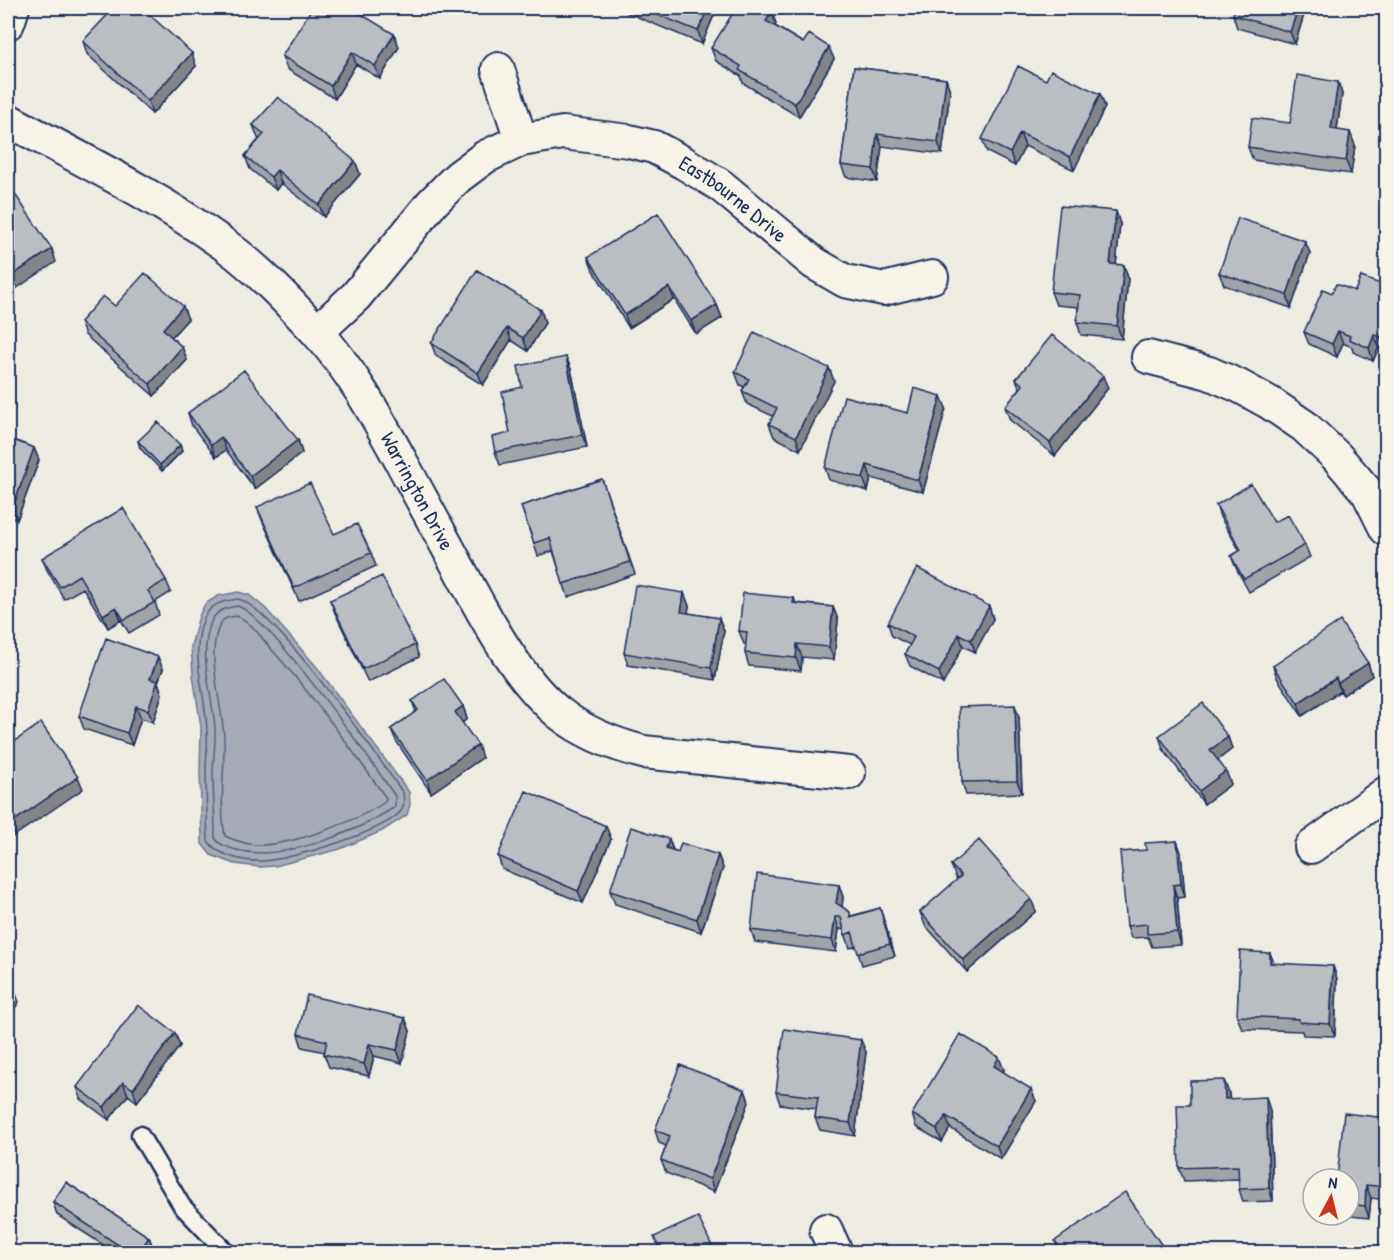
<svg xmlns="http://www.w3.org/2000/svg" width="1394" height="1260" font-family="'Patrick Hand',sans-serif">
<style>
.water{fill:#a6abb5;stroke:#6e7992;stroke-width:1.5}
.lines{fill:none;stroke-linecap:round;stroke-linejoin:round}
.shore{stroke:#536181;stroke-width:1.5}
.service-casing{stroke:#1b2f5e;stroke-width:21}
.minor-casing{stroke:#1b2f5e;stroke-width:36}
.service{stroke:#f7f3e8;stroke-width:16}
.minor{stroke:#f7f3e8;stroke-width:32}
.wall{fill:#a0a3a7;stroke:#1b2f5e;stroke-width:1.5}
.shaded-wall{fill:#828488;stroke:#1b2f5e;stroke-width:1.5}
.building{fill:#babdc2;stroke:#1b2f5e;stroke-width:1.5}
.labels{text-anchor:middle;stroke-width:4.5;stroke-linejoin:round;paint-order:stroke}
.street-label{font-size:21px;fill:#1b2f5e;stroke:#f7f3e8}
</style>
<rect width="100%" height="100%" fill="#eeebe2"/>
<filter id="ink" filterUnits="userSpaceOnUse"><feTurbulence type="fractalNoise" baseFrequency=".0167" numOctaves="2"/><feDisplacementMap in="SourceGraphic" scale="12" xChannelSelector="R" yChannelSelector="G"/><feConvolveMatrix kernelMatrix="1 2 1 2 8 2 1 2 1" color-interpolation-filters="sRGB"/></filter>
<g filter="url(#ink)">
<path class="water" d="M 238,592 L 249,595 L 265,608 L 316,666 L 409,792 L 410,805 L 407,815 L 382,831 L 340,849 L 275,866 L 259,867 L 235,864 L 211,855 L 202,844 L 200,771 L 201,727 L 193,675 L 191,646 L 199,616 L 205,604 L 218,596 Z"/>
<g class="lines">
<path class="shore" d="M 238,599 C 273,607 378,757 403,793 C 404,799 405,807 401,811 C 384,832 290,860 262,861 C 244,862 218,856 208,841 C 207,818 206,795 206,772 C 206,758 208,745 207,731 C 206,693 189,655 204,618 C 211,603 224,601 238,599 Z
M 237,606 C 266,612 374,765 395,796 L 395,807 C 355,833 276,865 230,848 C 223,845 219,844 215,838 C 215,816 213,795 213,773 C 213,758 216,742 215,727 C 212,692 198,657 211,622 C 216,610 226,608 237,606 Z
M 237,616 C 252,622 262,639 273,651 C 314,697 351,748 386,798 L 385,802 C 357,821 295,844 261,845 C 249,845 236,841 225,836 C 219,804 225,770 224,738 C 223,706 204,651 221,623 C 224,617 231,617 237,616 Z"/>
<g class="service-casing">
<path id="service" d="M 140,1135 L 182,1206 L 226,1252"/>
</g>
<g class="minor-casing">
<g id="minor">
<path d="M 8,23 L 13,8"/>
<path d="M 498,69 L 521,140"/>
<path id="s1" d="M 8,120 C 81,159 157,196 225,245 C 258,269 288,301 316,331 C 351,369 377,417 402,463 C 424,503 446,544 468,585 C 491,628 521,682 559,713 C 584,733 612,744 643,752 L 849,773"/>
<path id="s2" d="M 317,332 L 356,296 L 432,203 L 458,177 L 485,157 L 521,140 L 563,133 L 629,141 L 654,147 L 684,163 L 720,185 L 814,263 L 845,281 L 884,289 L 932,277"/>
<path d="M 1148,357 L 1209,373 L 1239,386 L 1270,403 L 1304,426 L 1337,457 L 1368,493 L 1386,529"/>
<path d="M 1311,847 L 1386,793"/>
<path d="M 826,1230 L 836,1252"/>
</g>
</g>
<use href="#service" class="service"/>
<use href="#minor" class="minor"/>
</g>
<path class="wall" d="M 622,8 L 717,8 L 702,44 L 623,11 Z
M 1235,8 L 1306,8 L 1295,44 L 1237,28 L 1233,15 Z
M 772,12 L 776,24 L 775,26 L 803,43 L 834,59 L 799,117 L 743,83 L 741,76 L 716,61 L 711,48 Z
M 394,34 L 399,47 L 380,79 L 356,64 L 335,99 L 287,69 L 282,56 Z
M 83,41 L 196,66 L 152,114 L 87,54 Z
M 854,67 L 946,79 L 950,91 L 942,154 L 882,146 L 877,182 L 846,177 L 841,165 Z
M 1046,80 L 1100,94 L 1105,107 L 1074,170 L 1025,146 L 1015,166 L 987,152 L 982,139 Z
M 1338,82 L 1342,94 L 1337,130 L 1355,145 L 1351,174 L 1253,160 L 1248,147 L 1290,123 Z
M 253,125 L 355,161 L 360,174 L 324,217 L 281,183 L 276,190 L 250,169 L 245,156 L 259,139 L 258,138 Z
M 1120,224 L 1116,265 L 1124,265 L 1128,278 L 1122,339 L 1081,335 L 1077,322 L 1078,307 L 1056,305 L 1051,292 Z
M 1310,253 L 1291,308 L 1224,285 L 1219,273 Z
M 588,257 L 717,305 L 722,318 L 696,334 L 674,299 L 629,328 L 593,270 Z
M 1361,277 L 1385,350 L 1379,347 L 1373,361 L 1353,352 L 1352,347 L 1343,343 L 1337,357 L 1309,344 L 1304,332 L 1332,293 L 1355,291 Z
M 115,306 L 188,319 L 171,337 L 182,347 L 187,360 L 154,396 L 85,335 L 80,322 Z
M 541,310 L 545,323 L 528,351 L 511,340 L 483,385 L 436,356 L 431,343 Z
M 566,357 L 571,369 L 587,447 L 500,465 L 495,452 L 510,433 L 522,387 Z
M 829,368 L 834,381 L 800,450 L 774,437 L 769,424 L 773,416 L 747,404 L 742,391 L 744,387 L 740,385 L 735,372 Z
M 1016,379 L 1108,388 L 1055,456 L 1010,420 L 1005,407 L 1020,389 Z
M 946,408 L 923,492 L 871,478 L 868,491 L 829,480 L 825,468 L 908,413 Z
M 188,413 L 298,440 L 302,453 L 255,489 L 226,450 L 216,457 L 192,426 Z
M 8,438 L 34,448 L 39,460 L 17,520 L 8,516 Z
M 138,441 L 180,445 L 182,451 L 162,471 L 140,448 Z
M 602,479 L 635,574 L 568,597 L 553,551 L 538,556 L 521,506 Z
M 1216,505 L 1274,522 L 1305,545 L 1310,557 L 1249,592 L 1236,568 L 1231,556 L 1240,551 L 1220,517 Z
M 257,507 L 334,534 L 371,553 L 376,566 L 299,601 L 262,520 Z
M 42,558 L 166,580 L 171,592 L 155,602 L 159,615 L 129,633 L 121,620 L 108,628 L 83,588 L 64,599 L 47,570 Z
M 684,593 L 689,606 L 688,613 L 719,618 L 724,631 L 715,680 L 628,665 L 624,653 Z
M 794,598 L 796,603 L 833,607 L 838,620 L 834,660 L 802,657 L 801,671 L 749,666 L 745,653 L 746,644 L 744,644 L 739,631 Z
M 330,600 L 415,645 L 419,657 L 368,682 L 335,613 Z
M 989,606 L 993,619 L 975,652 L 963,646 L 943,684 L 910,666 L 905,654 L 910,645 L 892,636 L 888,623 Z
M 1368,663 L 1372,676 L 1343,695 L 1340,691 L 1302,716 L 1277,678 L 1273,666 Z
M 163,669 L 158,682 L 162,694 L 153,722 L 141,718 L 132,745 L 84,729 L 79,716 Z
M 412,701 L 463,706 L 467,719 L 462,723 L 482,758 L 431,793 L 396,741 L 391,729 L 416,712 Z
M 1019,718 L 1022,793 L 966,795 L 962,782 Z
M 1159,736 L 1228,737 L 1232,749 L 1218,760 L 1231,784 L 1204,804 L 1163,749 Z
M 611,839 L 583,903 L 502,869 L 498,856 Z
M 669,839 L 673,850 L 678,852 L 718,855 L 723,868 L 701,932 L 615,904 L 610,891 Z
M 1177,841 L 1181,853 L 1185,897 L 1177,898 L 1181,945 L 1152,947 L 1148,937 L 1131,938 L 1127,926 L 1146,850 Z
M 951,865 L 1036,911 L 967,972 L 925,925 L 920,912 L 957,880 L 956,878 Z
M 839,885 L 843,897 L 842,907 L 851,916 L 880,908 L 895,956 L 862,965 L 856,946 L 850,948 L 844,930 L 839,929 L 836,952 L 755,942 L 751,930 Z
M 1270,953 L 1274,964 L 1333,966 L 1337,979 L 1335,1036 L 1303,1035 L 1302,1031 L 1242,1029 L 1237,1016 Z
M 405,1018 L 410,1031 L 402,1063 L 374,1056 L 369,1076 L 329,1067 L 324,1054 L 325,1052 L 302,1047 L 298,1034 Z
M 175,1033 L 180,1046 L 137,1102 L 128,1095 L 109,1120 L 81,1099 L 77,1087 Z
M 866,1052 L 855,1136 L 820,1130 L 815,1118 L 816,1109 L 780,1104 L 776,1092 Z
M 1004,1070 L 1003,1072 L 1036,1101 L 1001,1159 L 950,1128 L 942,1142 L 916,1127 L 912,1114 Z
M 745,1090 L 749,1102 L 714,1192 L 666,1173 L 661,1160 L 666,1146 L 659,1143 L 655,1130 Z
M 1229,1093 L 1229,1099 L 1270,1110 L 1273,1201 L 1243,1202 L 1239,1189 L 1239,1179 L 1184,1181 L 1179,1168 L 1190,1105 Z
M 1386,1118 L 1386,1200 L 1371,1198 L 1369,1218 L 1340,1215 L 1349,1215 L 1349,1179 Z
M 53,1202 L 149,1237 L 154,1250 L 152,1252 L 114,1252 L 57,1215 Z
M 1055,1241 L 1163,1247 L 1165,1252 L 1059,1252 Z"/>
<path class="shaded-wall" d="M 708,8 L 717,8 L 702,44 L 698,31 Z
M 1298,8 L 1306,8 L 1295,44 L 1290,32 Z
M 772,12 L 776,24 L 771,34 L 766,21 Z
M 394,34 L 399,47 L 380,79 L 375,66 Z
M 829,47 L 834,59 L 799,117 L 795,104 Z
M 352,52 L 356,64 L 335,99 L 331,86 Z
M 192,53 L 196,66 L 152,114 L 148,101 Z
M 946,79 L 950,91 L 942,154 L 938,142 Z
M 1338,82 L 1342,94 L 1335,142 L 1331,129 Z
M 1100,94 L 1105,107 L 1074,170 L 1070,157 Z
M 1350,132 L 1355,145 L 1351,174 L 1346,161 Z
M 1020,133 L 1025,146 L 1015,166 L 1010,153 Z
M 877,134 L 882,146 L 877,182 L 873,169 Z
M 355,161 L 360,174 L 324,217 L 319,205 Z
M 277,170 L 281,183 L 276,190 L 271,177 Z
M 1116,211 L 1120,224 L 1115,276 L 1110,264 Z
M 1305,241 L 1310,253 L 1291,308 L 1287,295 Z
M 52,249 L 56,262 L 8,294 L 8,278 Z
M 1124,265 L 1128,278 L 1122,339 L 1117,326 Z
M 669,287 L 674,299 L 629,328 L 625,315 Z
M 717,305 L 722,318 L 696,334 L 691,321 Z
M 183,306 L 188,319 L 167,342 L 163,329 Z
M 541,310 L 545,323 L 528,351 L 523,338 Z
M 1386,324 L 1386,347 L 1385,350 L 1381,337 Z
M 507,328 L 511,340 L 483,385 L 478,373 Z
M 1338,331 L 1343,343 L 1337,357 L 1332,344 Z
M 1374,335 L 1379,347 L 1373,361 L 1369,348 Z
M 182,347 L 187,360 L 154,396 L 150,384 Z
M 566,357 L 571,369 L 587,447 L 582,435 Z
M 829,368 L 834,381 L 800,450 L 796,437 Z
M 1103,376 L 1108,388 L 1055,456 L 1050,443 Z
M 941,396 L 946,408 L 923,492 L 918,480 Z
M 221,437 L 226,450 L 216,457 L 211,445 Z
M 298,440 L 302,453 L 255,489 L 250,476 Z
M 180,445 L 182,451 L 162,471 L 160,465 Z
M 34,448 L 39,460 L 17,520 L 13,507 Z
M 867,465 L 871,478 L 868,491 L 863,478 Z
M 684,593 L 689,606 L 686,624 L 681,612 Z
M 989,606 L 993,619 L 975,652 L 971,640 Z
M 116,607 L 121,620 L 108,628 L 103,615 Z
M 833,607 L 838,620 L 834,660 L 829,647 Z
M 719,618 L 724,631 L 715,680 L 711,668 Z
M 959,634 L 963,646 L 943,684 L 939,672 Z
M 797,644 L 802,657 L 801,671 L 796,658 Z
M 158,657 L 163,669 L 158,682 L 162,694 L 153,722 L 148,710 L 150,679 Z
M 1368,663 L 1372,676 L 1343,695 L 1338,683 Z
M 1336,678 L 1340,691 L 1302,716 L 1298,703 Z
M 1015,705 L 1019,718 L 1022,793 L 1017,781 Z
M 136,706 L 141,718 L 132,745 L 127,733 Z
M 463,706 L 467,719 L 459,725 L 455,712 Z
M 1228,737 L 1232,749 L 1215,762 L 1210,750 Z
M 478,745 L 482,758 L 431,793 L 427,780 Z
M 1226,771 L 1231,784 L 1204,804 L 1199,791 Z
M 78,777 L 83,789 L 8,840 L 8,825 Z
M 606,826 L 611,839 L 583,903 L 578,891 Z
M 669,839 L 673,852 L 666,848 Z
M 1177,841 L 1181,853 L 1185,897 L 1181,884 Z
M 718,855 L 723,868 L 701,932 L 697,919 Z
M 839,885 L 843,897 L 841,915 L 836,903 Z
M 1173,885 L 1177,898 L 1181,945 L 1177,932 Z
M 1031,899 L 1036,911 L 967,972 L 963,960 Z
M 880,908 L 884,921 L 895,956 L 890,944 Z
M 835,917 L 839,929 L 836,952 L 832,940 Z
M 1270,953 L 1275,965 L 1270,963 Z
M 1333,966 L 1337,979 L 1335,1036 L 1330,1024 Z
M 14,989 L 19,1002 L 8,1019 L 8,999 Z
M 405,1018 L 410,1031 L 402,1063 L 397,1050 Z
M 175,1033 L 180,1046 L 137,1102 L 133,1089 Z
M 861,1040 L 866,1052 L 855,1136 L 850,1123 Z
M 369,1044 L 374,1056 L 369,1076 L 364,1064 Z
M 999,1057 L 1004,1070 L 998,1079 L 994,1066 Z
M 1224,1080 L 1229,1093 L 1229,1112 L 1225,1099 Z
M 123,1082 L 128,1095 L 109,1120 L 104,1107 Z
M 1031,1089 L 1036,1101 L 1001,1159 L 997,1146 Z
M 745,1090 L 749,1102 L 714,1192 L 710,1179 Z
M 1266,1097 L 1270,1110 L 1273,1201 L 1269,1188 Z
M 946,1116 L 950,1128 L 942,1142 L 937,1129 Z
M 1366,1185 L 1371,1198 L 1369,1218 L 1365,1206 Z
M 149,1237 L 154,1250 L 152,1252 L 139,1252 Z
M 1163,1247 L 1165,1252 L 1155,1252 Z"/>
<path class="building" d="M 114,8 L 142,8 L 192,53 L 148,101 L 83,41 Z
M 312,8 L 351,8 L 394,34 L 375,66 L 352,52 L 331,86 L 282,56 Z
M 641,8 L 708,8 L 698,31 Z
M 736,8 L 765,8 L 772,12 L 766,21 L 803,43 L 809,34 L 829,47 L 795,104 L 739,70 L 741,66 L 711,48 Z
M 1235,8 L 1298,8 L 1290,32 L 1233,15 Z
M 1018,66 L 1046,80 L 1051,70 L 1100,94 L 1070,157 L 1020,133 L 1010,153 L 982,139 Z
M 854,67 L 946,79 L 938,142 L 877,134 L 873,169 L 841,165 Z
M 1297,75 L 1338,82 L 1331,129 L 1350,132 L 1346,161 L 1248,147 L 1252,118 L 1290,123 Z
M 278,97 L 355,161 L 319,205 L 277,170 L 271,177 L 245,156 L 264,134 L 253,125 Z
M 8,184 L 52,249 L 8,278 Z
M 1060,206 L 1116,211 L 1110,264 L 1124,265 L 1117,326 L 1077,322 L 1080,295 L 1051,292 Z
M 658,213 L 717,305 L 691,321 L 669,287 L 625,315 L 588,257 Z
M 1238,218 L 1305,241 L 1287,295 L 1219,273 Z
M 477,270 L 541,310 L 523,338 L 507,328 L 478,373 L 431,343 Z
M 145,273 L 183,306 L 163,329 L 182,347 L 150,384 L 80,322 L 103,296 L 115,306 Z
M 1361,277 L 1386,286 L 1386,324 L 1381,337 L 1374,335 L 1369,348 L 1349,339 L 1350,336 L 1338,331 L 1332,344 L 1304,332 L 1323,289 L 1332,293 L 1336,284 L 1355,291 Z
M 754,332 L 829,368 L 796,437 L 769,424 L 777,408 L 742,391 L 749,379 L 735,372 Z
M 1052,335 L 1103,376 L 1050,443 L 1005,407 L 1023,385 L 1016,379 Z
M 566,357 L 582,435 L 495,452 L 492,437 L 510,433 L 502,392 L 522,387 L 518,366 Z
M 244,370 L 298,440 L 250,476 L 221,437 L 211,445 L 188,413 Z
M 914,388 L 941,396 L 918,480 L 867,465 L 863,478 L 825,468 L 844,396 L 908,413 Z
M 158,422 L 180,445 L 160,465 L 138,441 Z
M 8,438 L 34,448 L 13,507 L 8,505 Z
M 602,479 L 630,562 L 563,584 L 550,538 L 534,543 L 521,506 Z
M 310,483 L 334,534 L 357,524 L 371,553 L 294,588 L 257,507 Z
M 1251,484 L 1274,522 L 1288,515 L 1305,545 L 1244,579 L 1231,556 L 1241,550 L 1216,505 Z
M 123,508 L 166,580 L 148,591 L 155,602 L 124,620 L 116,607 L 103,615 L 79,575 L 60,587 L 42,558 Z
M 917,568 L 989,606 L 971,640 L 959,634 L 939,672 L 905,654 L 914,637 L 888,623 Z
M 382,576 L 415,645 L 363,669 L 330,600 Z
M 635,585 L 684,593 L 681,612 L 719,618 L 711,668 L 624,653 Z
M 743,593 L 794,598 L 793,603 L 833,607 L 829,647 L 797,644 L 796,658 L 745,653 L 747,632 L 739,631 Z
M 1340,621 L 1368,663 L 1338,683 L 1336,678 L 1298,703 L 1273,666 Z
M 106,638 L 158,657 L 150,679 L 158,681 L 148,710 L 136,706 L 127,733 L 79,716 Z
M 444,679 L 463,706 L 455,712 L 478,745 L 427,780 L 391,729 L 418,710 L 412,701 Z
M 1203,703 L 1228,737 L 1210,750 L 1226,771 L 1199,791 L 1159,736 Z
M 1015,705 L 1017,781 L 962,782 L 959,707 Z
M 41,723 L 78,777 L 8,825 L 8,746 Z
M 526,791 L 606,826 L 578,891 L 498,856 Z
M 631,827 L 669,839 L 666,848 L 678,852 L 681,843 L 718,855 L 697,919 L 610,891 Z
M 979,840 L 1031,899 L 963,960 L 920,912 L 961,876 L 951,865 Z
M 1177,841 L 1181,884 L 1173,885 L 1177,932 L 1147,934 L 1147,924 L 1127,926 L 1120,852 L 1146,850 L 1145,843 Z
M 757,874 L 839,885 L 836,903 L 850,912 L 850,917 L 880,908 L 890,944 L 858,953 L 852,932 L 845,935 L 841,917 L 835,917 L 832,940 L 751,930 Z
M 1240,951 L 1270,953 L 1270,963 L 1333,966 L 1330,1024 L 1299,1022 L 1299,1019 L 1237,1016 Z
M 8,985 L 14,989 L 8,999 Z
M 307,995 L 405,1018 L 397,1050 L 369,1044 L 364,1064 L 324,1054 L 327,1041 L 298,1034 Z
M 138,1005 L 175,1033 L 133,1089 L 123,1082 L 104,1107 L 77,1087 Z
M 784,1029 L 861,1040 L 850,1123 L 815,1118 L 818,1097 L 776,1092 Z
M 960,1034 L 999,1057 L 994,1066 L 1031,1089 L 997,1146 L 946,1116 L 937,1129 L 912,1114 Z
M 680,1065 L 745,1090 L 710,1179 L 661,1160 L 670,1136 L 655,1130 Z
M 1224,1080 L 1225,1099 L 1266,1097 L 1269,1188 L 1239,1189 L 1238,1166 L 1179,1168 L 1177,1105 L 1190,1105 L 1190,1081 Z
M 1344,1113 L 1386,1118 L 1386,1187 L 1366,1185 L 1365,1206 L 1349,1204 L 1349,1179 L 1337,1179 Z
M 66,1182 L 149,1237 L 139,1252 L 129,1252 L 53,1202 Z
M 1125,1192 L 1163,1247 L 1155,1252 L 1063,1252 L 1055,1241 Z
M 698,1217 L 715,1252 L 654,1252 L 660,1250 L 654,1237 Z"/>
</g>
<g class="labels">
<g class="street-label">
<text dy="7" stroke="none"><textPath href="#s2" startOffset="513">Eastbourne Drive</textPath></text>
<text dy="7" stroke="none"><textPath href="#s1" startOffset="566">Warrington Drive</textPath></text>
</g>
</g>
<rect width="1394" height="1260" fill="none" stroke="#f7f3e8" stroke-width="30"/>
<rect x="15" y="15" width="1364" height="1230" fill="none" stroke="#1b2f5e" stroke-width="2" filter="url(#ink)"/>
<g transform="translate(1331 1197) rotate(7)"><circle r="28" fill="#f7f3e8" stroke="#9fa5b1" stroke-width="1.5"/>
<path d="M0-4.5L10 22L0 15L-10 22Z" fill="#c8321e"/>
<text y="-9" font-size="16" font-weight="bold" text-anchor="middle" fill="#1b2f5e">N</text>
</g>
</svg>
